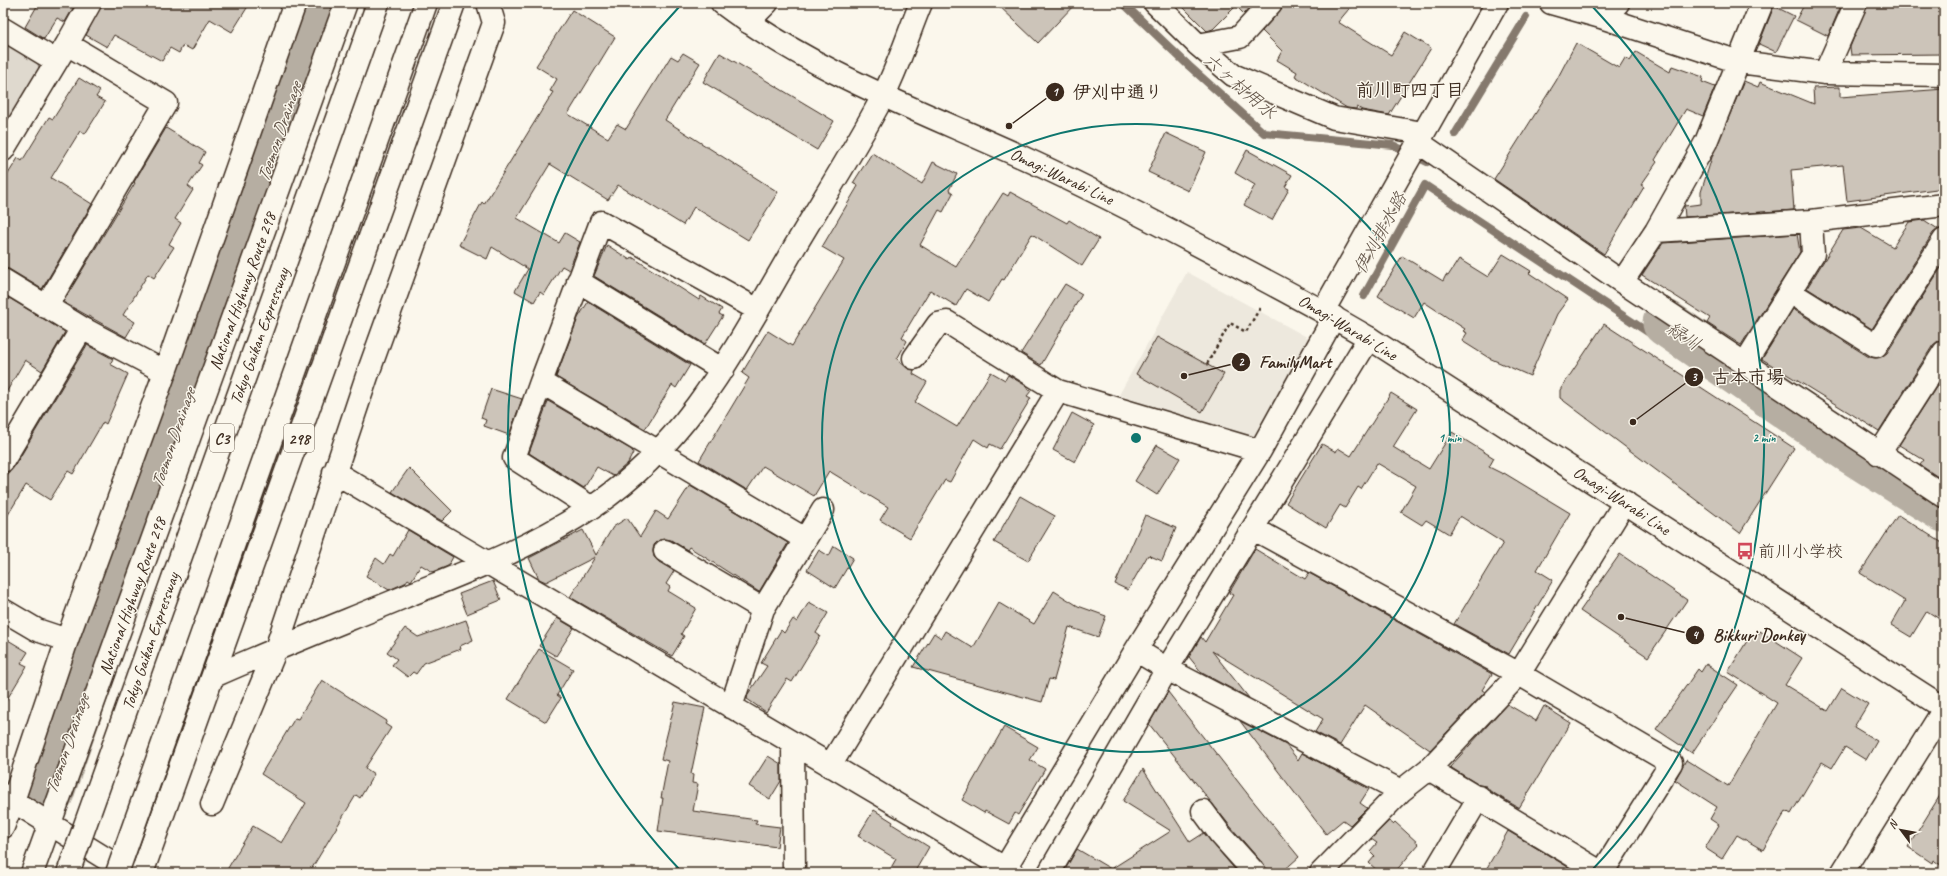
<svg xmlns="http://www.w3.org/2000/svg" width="1947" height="876" font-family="Caveat,'Klee One',sans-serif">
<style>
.built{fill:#ede8dd}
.green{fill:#dfd9ce;stroke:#8d8276}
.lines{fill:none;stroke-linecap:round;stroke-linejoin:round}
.stream{stroke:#85796d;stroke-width:8}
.river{stroke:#b6aea2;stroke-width:47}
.building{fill:#ccc4b9;stroke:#3b2a1e}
.minor-casing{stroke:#3b2a1e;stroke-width:25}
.major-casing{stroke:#3b2a1e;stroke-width:25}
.highway-casing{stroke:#3b2a1e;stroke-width:25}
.path{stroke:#3b2a1e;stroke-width:2.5;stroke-dasharray:3 3;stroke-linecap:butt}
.minor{stroke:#fbf7ec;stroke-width:22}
.major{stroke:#fbf7ec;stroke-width:22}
.highway{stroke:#fbf7ec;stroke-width:22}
.highway-bridge-casing{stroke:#3b2a1e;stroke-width:25;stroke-linecap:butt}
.highway-bridge{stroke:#fbf7ec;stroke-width:22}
.ring{fill:none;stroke:#0f766e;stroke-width:2}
.labels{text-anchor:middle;stroke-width:3;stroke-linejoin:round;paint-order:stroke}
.shield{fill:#fbf7ec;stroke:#75685c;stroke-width:1}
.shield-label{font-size:16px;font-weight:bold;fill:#3b2a1e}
.street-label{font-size:17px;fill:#3b2a1e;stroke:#fbf7ec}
.poi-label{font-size:17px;fill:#3b2a1e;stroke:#fbf7ec;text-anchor:start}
.water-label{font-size:18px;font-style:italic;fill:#605246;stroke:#fbf7ec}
.neighbourhood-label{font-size:18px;font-weight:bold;fill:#3b2a1e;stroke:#fbf7ec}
.centre{fill:#0f766e;stroke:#fbf7ec;stroke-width:2}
.ring-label{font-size:12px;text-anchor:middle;font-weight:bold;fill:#0f766e;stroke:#fbf7ec;stroke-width:3;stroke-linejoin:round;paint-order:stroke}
.leader{fill:none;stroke:#3b2a1e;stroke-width:1.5}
.callout-dot{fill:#3b2a1e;stroke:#fbf7ec;stroke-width:1.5}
.mark-label{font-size:12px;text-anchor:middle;font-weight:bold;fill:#fff}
.callout-label{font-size:18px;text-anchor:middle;font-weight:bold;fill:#3b2a1e;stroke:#fbf7ec;stroke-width:3;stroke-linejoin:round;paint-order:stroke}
</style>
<rect width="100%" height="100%" fill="#fbf7ec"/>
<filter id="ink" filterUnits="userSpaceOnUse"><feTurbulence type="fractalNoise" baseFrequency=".025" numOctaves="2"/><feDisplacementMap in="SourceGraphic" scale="8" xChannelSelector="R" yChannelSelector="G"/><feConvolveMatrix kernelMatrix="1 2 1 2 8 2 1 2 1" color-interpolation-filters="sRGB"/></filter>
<g filter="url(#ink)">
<path class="built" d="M 1187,272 L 1316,342 L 1257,442 L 1119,395 Z"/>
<path class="green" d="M 3,39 L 37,60 L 39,68 L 3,129 Z"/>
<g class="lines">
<path class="stream" d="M 1123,3 L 1189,66 L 1264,133 L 1393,145 L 1427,162
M 1455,134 L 1526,17
M 1364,296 L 1425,185 L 1887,490"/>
<path class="river" d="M 1666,323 L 1849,449 L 1944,509
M 51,792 L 324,3"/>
</g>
<path class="building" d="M 31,3 L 76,3 L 65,22 L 57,18 L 44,39 L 25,27 L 37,6 Z
M 102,3 L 250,3 L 232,32 L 210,19 L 192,50 L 183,45 L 179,53 L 170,48 L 162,61 L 114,35 L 107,47 L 86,35 Z
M 996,3 L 1076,3 L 1038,43 Z
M 1179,3 L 1254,3 L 1244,14 L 1236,6 L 1213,29 L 1207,31 Z
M 1283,3 L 1354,3 L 1338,22 L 1391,55 L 1405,32 L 1431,48 L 1389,115 L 1362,110 L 1357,107 L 1356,109 L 1347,108 L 1295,76 L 1297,72 L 1277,60 L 1282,51 L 1262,31 L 1280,11 Z
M 1805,3 L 1842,3 L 1828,36 L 1796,20 Z
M 1868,3 L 1944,3 L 1944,54 L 1851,55 L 1850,47 Z
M 1774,6 L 1794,16 L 1776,52 L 1759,44 Z
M 572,10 L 615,37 L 568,114 L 608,138 L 617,124 L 626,129 L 671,56 L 678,60 L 683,53 L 700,63 L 665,120 L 778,192 L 748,240 L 694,207 L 683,225 L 618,185 L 608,200 L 550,164 L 517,218 L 559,243 L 565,233 L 580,242 L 569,270 L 562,266 L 544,295 L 540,292 L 534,302 L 515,291 L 528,269 L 492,247 L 487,259 L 459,245 L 482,202 L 484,204 L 553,92 L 550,91 L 557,79 L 536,66 Z
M 1576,43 L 1619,68 L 1625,58 L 1630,61 L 1636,52 L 1670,72 L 1672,66 L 1703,77 L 1702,82 L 1715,87 L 1703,116 L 1686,109 L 1655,160 L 1657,162 L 1641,185 L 1644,187 L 1604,254 L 1494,179 L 1556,81 Z
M 720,53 L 834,121 L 817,150 L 703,82 Z
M 79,78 L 100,91 L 96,97 L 105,102 L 85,134 L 80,131 L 51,178 L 92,204 L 42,289 L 9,269 L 3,268 L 3,182 L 18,158 L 22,161 L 49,117 L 53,119 Z
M 1744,81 L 1758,87 L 1760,82 L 1814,104 L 1813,88 L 1840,87 L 1840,97 L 1944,89 L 1944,188 L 1847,201 L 1843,165 L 1791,170 L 1794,210 L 1685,217 L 1684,206 L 1701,204 L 1701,192 L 1713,154 Z
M 166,128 L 205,152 L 199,163 L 202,165 L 188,186 L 193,190 L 175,219 L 181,223 L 169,244 L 174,247 L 154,278 L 148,274 L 123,315 L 135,322 L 126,337 L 63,302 L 135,183 L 134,182 Z
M 1166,133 L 1206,152 L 1188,191 L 1148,172 Z
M 1247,150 L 1292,175 L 1285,187 L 1289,189 L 1272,220 L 1244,205 L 1255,185 L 1235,173 Z
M 872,153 L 922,184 L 933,162 L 957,174 L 949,190 L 953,193 L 943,212 L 939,210 L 920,245 L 956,267 L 1003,193 L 1008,196 L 1010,192 L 1067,223 L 1069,220 L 1099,239 L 1082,266 L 1032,234 L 1004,280 L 1002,279 L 988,302 L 966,289 L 956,306 L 930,290 L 902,337 L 907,341 L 897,359 L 907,368 L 914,370 L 913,374 L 927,382 L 915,402 L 957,427 L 991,372 L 1005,380 L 1008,375 L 1028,387 L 1027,389 L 1031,391 L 1027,396 L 1031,398 L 1000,449 L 990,444 L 988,448 L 974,439 L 950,482 L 945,480 L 910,538 L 880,520 L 888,507 L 829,471 L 814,496 L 763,466 L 747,490 L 699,461 L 749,378 L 742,373 L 765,335 L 768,331 L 792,346 L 844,260 L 822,247 L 858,186 L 853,183 Z
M 1924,220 L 1938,229 L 1933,233 L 1872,329 L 1807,288 L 1843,230 L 1861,228 L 1893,247 L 1909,222 Z
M 1797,234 L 1800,252 L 1741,345 L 1707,323 L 1710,318 L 1642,275 L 1663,243 Z
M 607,245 L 630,260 L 632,257 L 699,300 L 701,296 L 722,309 L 719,314 L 723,316 L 705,344 L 594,276 Z
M 1503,254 L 1531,271 L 1529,273 L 1568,299 L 1557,314 L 1530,376 L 1489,358 L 1462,341 L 1467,333 L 1463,331 L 1465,329 L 1424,302 L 1414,318 L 1378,296 L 1402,256 L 1443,281 L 1446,275 L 1448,276 L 1459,259 L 1488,277 Z
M 1944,263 L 1944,340 L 1938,341 L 1933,345 L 1879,431 L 1762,359 L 1793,309 L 1869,357 L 1875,358 L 1881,357 L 1887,353 Z
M 1065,284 L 1082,294 L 1041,365 L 1021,353 Z
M 9,298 L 65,332 L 42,371 L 25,360 L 3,398 L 3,307 Z
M 588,302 L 690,365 L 676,388 L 672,385 L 645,429 L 556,377 L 578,318 Z
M 1604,324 L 1794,448 L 1740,533 L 1560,398 L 1560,390 Z
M 1157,337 L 1224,374 L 1202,412 L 1136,374 Z
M 87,345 L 113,359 L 110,364 L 128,374 L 106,424 L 103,422 L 73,474 L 68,471 L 50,500 L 26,485 L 3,523 L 3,480 L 14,467 Z
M 1944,375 L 1944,481 L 1920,465 L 1924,460 L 1899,445 Z
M 491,389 L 522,399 L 509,435 L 484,426 L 486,420 L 481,418 Z
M 1391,393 L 1417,409 L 1393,447 L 1429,469 L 1452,432 L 1494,458 L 1489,467 L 1503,474 L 1504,473 L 1570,513 L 1537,570 L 1553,580 L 1509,654 L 1454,624 L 1503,543 L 1460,516 L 1449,534 L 1426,520 L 1422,525 L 1401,512 L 1416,486 L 1377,463 L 1361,489 L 1358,487 L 1345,508 L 1340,505 L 1326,528 L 1286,503 L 1322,444 L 1336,452 L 1338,448 L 1351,456 Z
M 548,401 L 632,450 L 633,453 L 628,463 L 613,476 L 597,467 L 584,488 L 529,453 Z
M 1072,413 L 1094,425 L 1075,462 L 1053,450 Z
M 1157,445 L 1180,458 L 1157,495 L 1135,481 Z
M 409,468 L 452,511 L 442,521 L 392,492 Z
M 690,485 L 788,543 L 759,592 L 689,547 L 687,550 L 671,540 L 665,539 L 659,540 L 654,545 L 653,551 L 654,557 L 659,562 L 674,571 L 666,584 L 670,587 L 668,591 L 696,608 L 681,634 L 684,636 L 672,656 L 570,597 L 595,557 L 546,582 L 539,579 L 529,558 L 583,530 L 596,555 L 613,527 L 627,518 L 640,537 L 656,511 L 668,519 Z
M 1020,496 L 1055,516 L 1028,561 L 994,542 Z
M 1145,515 L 1176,528 L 1162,561 L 1148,555 L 1128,590 L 1115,584 Z
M 1898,515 L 1944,544 L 1944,622 L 1927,611 L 1911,637 L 1891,625 L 1905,601 L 1860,573 Z
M 408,530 L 453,557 L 448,566 L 433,572 L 421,565 L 411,581 L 408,579 L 405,583 L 389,590 L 366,576 L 376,558 L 384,564 L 390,554 L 393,556 Z
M 834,546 L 853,558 L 835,588 L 807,570 L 819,550 L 829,556 Z
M 1255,549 L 1305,579 L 1309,573 L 1492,674 L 1482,690 L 1485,692 L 1430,750 L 1365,705 L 1340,745 L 1315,732 L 1323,719 L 1212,651 L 1249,698 L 1202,673 L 1189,657 L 1201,637 L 1205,642 L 1233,595 L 1229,593 Z
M 1620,554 L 1687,600 L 1648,657 L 1580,611 Z
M 493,581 L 501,600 L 467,614 L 459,594 Z
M 1054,591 L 1078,606 L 1106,616 L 1098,637 L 1069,627 L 1054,680 L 1049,679 L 1042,702 L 913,667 L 934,633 L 941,638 L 945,631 L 973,648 L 999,603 L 1034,624 Z
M 809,602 L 828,613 L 816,633 L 820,636 L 792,682 L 787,679 L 766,712 L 747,699 L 748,694 L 767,666 L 761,663 L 781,630 L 784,633 L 793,619 L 797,622 Z
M 557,618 L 574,628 L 556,656 L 539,646 Z
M 466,620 L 473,640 L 460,646 L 461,649 L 424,663 L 416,674 L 413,672 L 408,677 L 392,665 L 397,659 L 387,652 L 405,628 L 418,637 Z
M 1760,631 L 1802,658 L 1785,685 L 1828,711 L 1842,688 L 1868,704 L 1854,727 L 1877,741 L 1866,760 L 1845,747 L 1832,768 L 1822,762 L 1791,814 L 1786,811 L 1763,850 L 1737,835 L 1722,859 L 1705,848 L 1719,825 L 1710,819 L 1717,807 L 1675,780 L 1686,760 L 1728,786 L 1777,703 L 1728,672 L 1750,636 L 1755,639 Z
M 3,637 L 28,652 L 21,663 L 27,666 L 3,706 Z
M 539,649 L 573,669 L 557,695 L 561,698 L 546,722 L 508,699 Z
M 1706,664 L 1738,685 L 1692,753 L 1656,729 L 1698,669 L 1701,672 Z
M 322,680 L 387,721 L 385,724 L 391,728 L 365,768 L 374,774 L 360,798 L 356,795 L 309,873 L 225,873 L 253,826 L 282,843 L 306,803 L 261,774 L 295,718 L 298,719 Z
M 1168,692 L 1250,797 L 1299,857 L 1281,873 L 1267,873 L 1264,865 L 1230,826 L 1149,724 Z
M 675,702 L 705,708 L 691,774 L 693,775 L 692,783 L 698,784 L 693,811 L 757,820 L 755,824 L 780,827 L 777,847 L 658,831 L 663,798 L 661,798 L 668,761 L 661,759 Z
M 1507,704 L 1536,721 L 1544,706 L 1571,723 L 1519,808 L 1490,791 L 1486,786 L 1479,785 L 1450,767 Z
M 1240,721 L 1286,745 L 1298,760 L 1302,753 L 1369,789 L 1360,803 L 1367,808 L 1350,825 L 1343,820 L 1326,834 Z
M 1004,727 L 1038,747 L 1030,760 L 1045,769 L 1018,815 L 1015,813 L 1009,824 L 985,811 L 984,813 L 962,800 Z
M 768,756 L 781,764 L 781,781 L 770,799 L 749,786 Z
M 1143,769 L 1190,842 L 1204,833 L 1238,873 L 1063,873 L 1077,849 L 1111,869 L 1171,831 L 1123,801 Z
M 1944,789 L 1944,867 L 1933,860 L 1932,863 L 1908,847 Z
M 874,810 L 893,822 L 892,824 L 929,847 L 914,873 L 888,873 L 896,859 L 858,836 Z
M 1389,821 L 1393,824 L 1395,822 L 1419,844 L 1394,873 L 1380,873 L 1369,863 L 1375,856 L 1370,851 L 1377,843 L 1371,839 Z
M 1508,831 L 1578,873 L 1484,873 Z"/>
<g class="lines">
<g class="minor-casing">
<path id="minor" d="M 1155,3 L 1198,45 L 1233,75 L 1334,118 L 1423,133
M 1551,3 L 1604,18 L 1739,62 L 1825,73 L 1944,75
M 1604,18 L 1618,3
M 748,22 L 767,3
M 3,29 L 56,61
M 1198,45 L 1240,37 L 1271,3
M 1825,73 L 1856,3
M 1418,142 L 1622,282 L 1944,496
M 3,150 L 67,44
M 1656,231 L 1811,221 L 1944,205
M 3,280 L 82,328 L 165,372
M 578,281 L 723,370
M 1622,282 L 1656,231 L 1706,142 L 1762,3
M 1790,292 L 1876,346 L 1944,240
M 46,307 L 166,103 L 67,44 L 90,3
M 758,310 L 601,222 L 541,382 L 805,539
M 1323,311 L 1497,3
M 914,358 L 938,324 L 947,322 L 1058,391 L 1260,451
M 1745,363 L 1813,254 L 1811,221
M 541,382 L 514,458 L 592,508
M 1879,454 L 1944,352
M 3,461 L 82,328
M 334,472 L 1013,873
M 1254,529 L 1519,674 L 1671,763 L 1602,873
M 665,551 L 763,609
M 3,610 L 37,630 L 67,640
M 1136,650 L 1167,669 L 1401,791
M 214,676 C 277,648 341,623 404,597 C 469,571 535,546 594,506 C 688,443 735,349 791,253 C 821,202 854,151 882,98 C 898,68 908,34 921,3
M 731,707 L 763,609 L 823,510
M 793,743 L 794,873
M 830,766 L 1058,391
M 1429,769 L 1602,873
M 3,795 L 13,801 L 3,827
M 212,804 L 276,649 L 367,376 L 494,23 L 488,3
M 1203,811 L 1220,834 L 1255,873
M 129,873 L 13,801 L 67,640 L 165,372 L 295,3
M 1002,873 L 1136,650 L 1260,451 L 1334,317
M 1049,873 L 1167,669 L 1369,338
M 1321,873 L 1401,791 L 1429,769 L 1519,674 L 1625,502
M 1434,873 L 1479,797
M 1842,873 L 1944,709"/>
</g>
<g class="major-casing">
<path id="major" d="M 722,3 C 813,72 921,111 1024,158 C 1096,191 1165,227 1234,264 C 1280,288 1325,312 1369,338 L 1944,708"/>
</g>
<g class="highway-casing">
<path id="highway" d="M 32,873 L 346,3
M 142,873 L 454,3"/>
</g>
<path class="path" d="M 1207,364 L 1230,323 L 1246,332 L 1261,306"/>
<use href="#minor" class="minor"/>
<use href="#major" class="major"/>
<use href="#highway" class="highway"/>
<g class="highway-bridge-casing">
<path id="highway-bridge" d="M 68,873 L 378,3
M 117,873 L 426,3"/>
</g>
<use href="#highway-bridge" class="highway-bridge"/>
</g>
</g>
<g class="ring">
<circle cx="1136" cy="438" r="314"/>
<path d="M680 870A628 628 0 0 1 680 6M1592 6A628 628 0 0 1 1592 870"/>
</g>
<defs>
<g id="bus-bare" transform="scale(1.38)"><path d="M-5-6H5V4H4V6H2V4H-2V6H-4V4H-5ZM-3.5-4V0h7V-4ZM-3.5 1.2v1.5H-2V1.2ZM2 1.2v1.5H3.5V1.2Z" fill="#d1495b" stroke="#fbf7ec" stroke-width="2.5" paint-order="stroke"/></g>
</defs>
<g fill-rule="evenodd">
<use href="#bus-bare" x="1745" y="551"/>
</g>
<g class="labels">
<g class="shield">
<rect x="210" y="424" width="24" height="28" rx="3"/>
<rect x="284" y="424" width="30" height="28" rx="3"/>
</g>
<g class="shield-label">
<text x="222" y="444">C3</text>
<text x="299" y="444">298</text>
</g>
<g class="street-label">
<text transform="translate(1062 176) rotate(25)" y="6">Omagi-Warabi Line</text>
<text transform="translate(242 291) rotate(-70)" y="6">National Highway Route 298</text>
<text transform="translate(1348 327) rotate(31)" y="6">Omagi-Warabi Line</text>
<text transform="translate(259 336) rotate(-70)" y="6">Tokyo Gaikan Expressway</text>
<text transform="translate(1622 500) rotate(33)" y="6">Omagi-Warabi Line</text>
<text transform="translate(132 596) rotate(-70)" y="6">National Highway Route 298</text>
<text transform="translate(150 641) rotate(-71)" y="6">Tokyo Gaikan Expressway</text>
</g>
<g class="poi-label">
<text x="1758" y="557">前川小学校</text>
</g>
<g class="water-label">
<text transform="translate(1240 86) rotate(41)" y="6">六ヶ村用水</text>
<text transform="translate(279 132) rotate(-71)" y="6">Toemon Drainage</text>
<text transform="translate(1380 233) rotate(-61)" y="6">伊刈排水路</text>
<text transform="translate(1684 336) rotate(34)" y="6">緑川</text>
<text transform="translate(173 438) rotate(-71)" y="6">Toemon Drainage</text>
<text transform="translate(67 744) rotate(-71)" y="6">Toemon Drainage</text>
</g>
<g class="neighbourhood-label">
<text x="1410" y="96">前川町四丁目</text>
</g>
</g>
<circle cx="1136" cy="438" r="6" class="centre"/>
<g class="ring-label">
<text x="1450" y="442">1 min</text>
<text x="1764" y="442">2 min</text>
</g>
<path class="leader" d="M1009 126L1055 92M1184 376L1241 362M1633 422L1694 377M1621 617L1695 635"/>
<g class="callout-dot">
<circle cx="1009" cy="126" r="4"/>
<circle cx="1184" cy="376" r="4"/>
<circle cx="1633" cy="422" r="4"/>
<circle cx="1621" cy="617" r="4"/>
<circle cx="1055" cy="92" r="10"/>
<circle cx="1241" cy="362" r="10"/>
<circle cx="1694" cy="377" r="10"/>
<circle cx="1695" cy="635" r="10"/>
</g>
<g class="mark-label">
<text x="1055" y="96">1</text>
<text x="1241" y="366">2</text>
<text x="1694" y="381">3</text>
<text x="1695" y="639">4</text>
</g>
<g class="callout-label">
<text x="1118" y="98">伊刈中通り</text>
<text x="1295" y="368">FamilyMart</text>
<text x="1748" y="383">古本市場</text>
<text x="1759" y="641">Bikkuri Donkey</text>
</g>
<rect width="1947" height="876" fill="none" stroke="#fbf7ec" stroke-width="16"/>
<rect x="8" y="8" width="1931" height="860" fill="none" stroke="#3b2a1e" stroke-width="1.5" filter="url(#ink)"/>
<g transform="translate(1901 830) rotate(302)" stroke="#fbf7ec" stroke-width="3" paint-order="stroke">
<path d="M0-3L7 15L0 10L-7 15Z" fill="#3b2a1e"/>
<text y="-6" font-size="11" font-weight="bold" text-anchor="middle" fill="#3b2a1e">N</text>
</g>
</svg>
